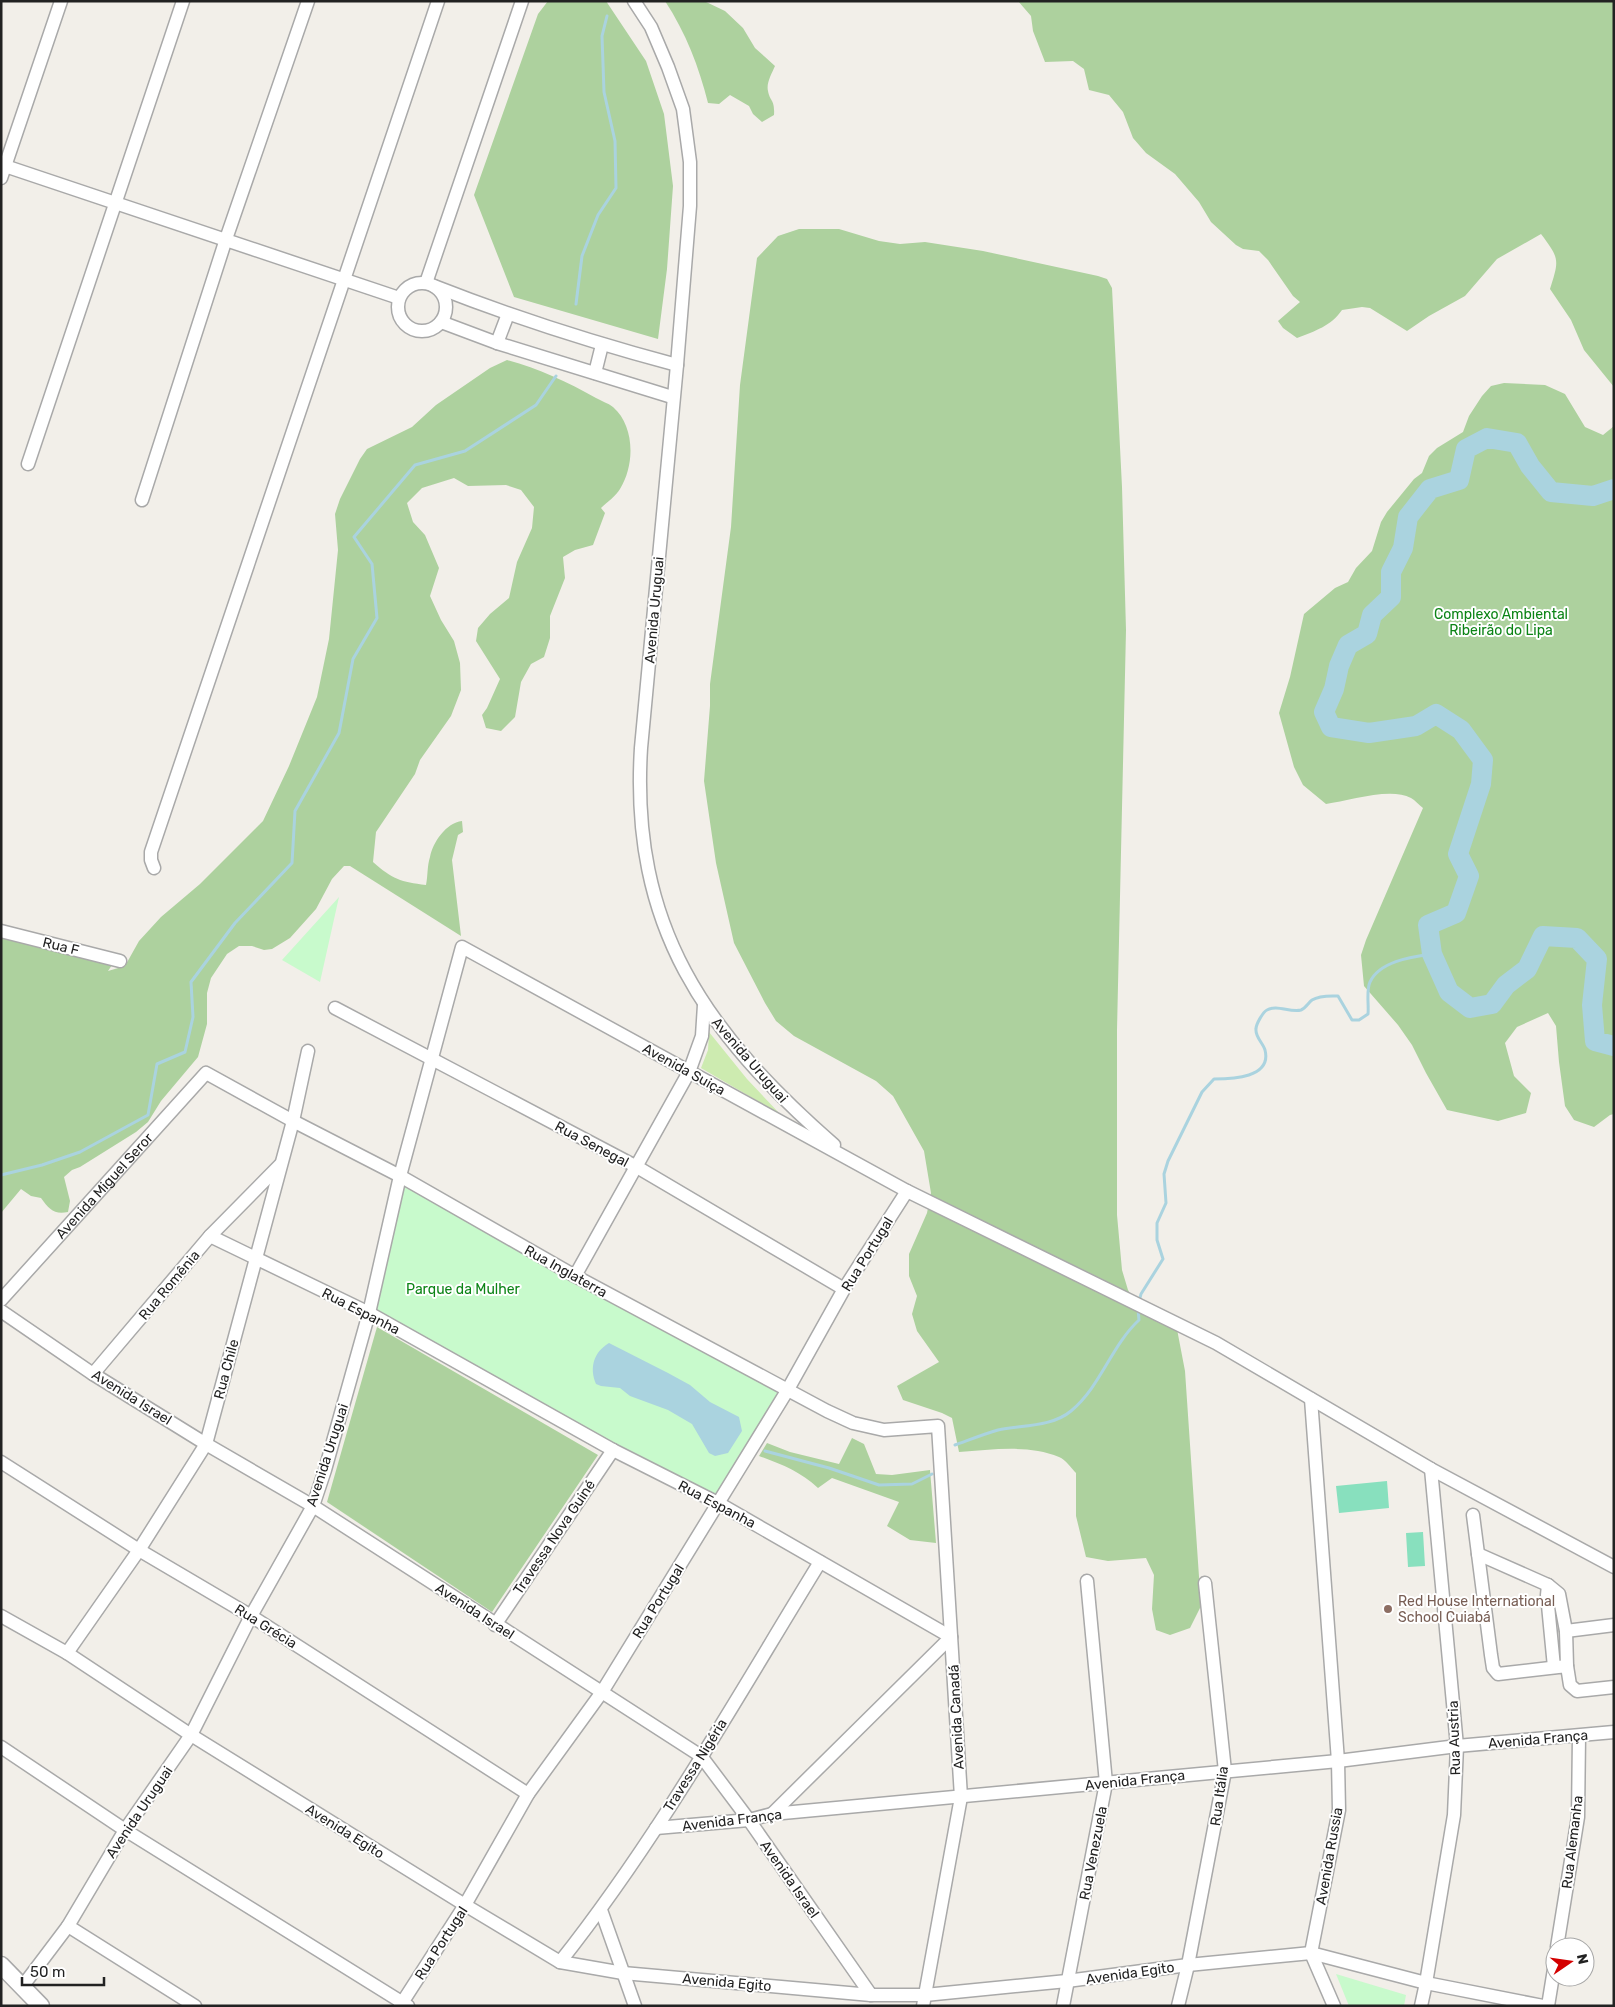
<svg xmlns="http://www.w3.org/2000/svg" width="1615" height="2007" font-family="Rubik,sans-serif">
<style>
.grass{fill:#cdebb0}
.forest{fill:#add19e}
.park{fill:#c8facc}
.pitch{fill:#88e0be}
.water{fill:#aad3df}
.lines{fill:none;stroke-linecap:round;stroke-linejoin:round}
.stream{stroke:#aad3df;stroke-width:3}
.river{stroke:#aad3df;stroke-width:20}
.minor-casing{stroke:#a9a9a9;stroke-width:15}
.tertiary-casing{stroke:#a9a9a9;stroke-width:19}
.minor{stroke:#fff;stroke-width:12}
.tertiary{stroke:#fff;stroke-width:16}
.education-dot{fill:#8d6e63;stroke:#fff;stroke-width:2}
.labels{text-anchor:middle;stroke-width:4;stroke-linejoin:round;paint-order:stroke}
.street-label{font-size:14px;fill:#222;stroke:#fff}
.park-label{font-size:14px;fill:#0c8416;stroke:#fff}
.education-label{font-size:14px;fill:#785e54;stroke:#fff;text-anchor:start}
</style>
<rect width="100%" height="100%" fill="#f2efe9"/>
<path class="grass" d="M 709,1032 L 747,1079 L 780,1114 L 701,1068 L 708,1050 Z"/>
<path class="forest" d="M 548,1 L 606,1 L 646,61 L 664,114 L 673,186 L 667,269 L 658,339 L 514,297 L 474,195 L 538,14 Z
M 665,1 L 704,1 L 725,11 L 743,28 L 755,48 L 775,66 C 772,73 766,83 768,91 C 770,102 775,99 774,115 L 762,122 L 753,114 L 749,106 L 730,95 L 719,104 L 708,103 C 699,67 686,33 665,1 Z
M 1018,1 L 1614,1 L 1614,387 L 1584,350 L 1571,320 L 1550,289 C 1559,260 1560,259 1541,234 L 1497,259 L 1465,296 L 1429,316 L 1407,331 L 1370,308 L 1362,307 L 1342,310 C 1331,326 1315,331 1297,338 L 1283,328 L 1278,321 L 1300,302 L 1293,296 L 1268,260 L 1259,251 L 1243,249 L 1236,245 L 1211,222 L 1199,202 L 1175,174 L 1146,153 L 1133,138 L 1123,112 L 1109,95 L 1089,90 L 1084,69 L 1073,61 L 1045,62 L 1033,31 L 1031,16 Z
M 799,229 L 839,229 L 879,241 L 900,244 L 925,242 L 983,251 L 1098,276 L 1107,279 L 1112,288 L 1122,487 L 1126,630 L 1117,1030 L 1117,1215 L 1122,1270 L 1128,1290 L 1138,1307 L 1176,1324 L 1185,1371 L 1201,1606 L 1190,1628 L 1170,1635 L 1156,1630 L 1152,1609 L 1154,1575 L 1146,1558 L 1108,1561 L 1086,1557 L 1076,1516 L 1076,1473 C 1071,1468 1066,1460 1059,1457 C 1028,1444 992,1450 959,1452 L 952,1418 L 942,1413 L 903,1400 L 897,1386 L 939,1362 L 917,1331 L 912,1314 L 917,1296 L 909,1276 L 909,1254 L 927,1213 L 931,1193 L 924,1151 L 893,1096 L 876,1081 L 794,1036 L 776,1021 L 765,1003 L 734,943 L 716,863 L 704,781 L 710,706 L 710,684 L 731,527 L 740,385 L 757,258 L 778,236 Z
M 507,360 C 537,368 568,382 596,398 C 601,401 608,403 613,407 C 635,426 635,465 620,489 C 616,496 607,502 601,508 L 605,513 L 593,545 L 575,550 L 563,557 L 565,578 L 550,616 L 550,638 L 544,657 L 531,664 L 521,682 L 515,717 L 501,731 L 486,728 L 482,715 L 487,708 L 500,679 L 476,641 L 478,628 L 490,614 L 509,598 L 517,562 L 532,528 L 534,507 L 521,490 L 506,485 L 468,486 L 454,478 L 422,488 L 407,503 L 413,522 L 425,535 L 439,568 L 430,596 L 441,620 L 454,641 L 460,663 L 461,690 L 451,716 L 420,760 L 415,774 L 376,832 L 373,862 C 392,879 401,882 426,885 C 428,876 427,866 430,857 C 433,842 446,823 462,821 L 463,832 L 458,835 L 452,860 L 461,936 L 350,866 L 344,866 L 332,879 L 316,909 L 290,938 L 272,949 L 264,950 L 252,946 L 239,946 L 227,954 L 211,978 L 207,993 L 207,1024 L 198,1057 L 161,1101 L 148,1122 L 136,1132 L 80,1167 L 72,1170 L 64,1177 L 70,1201 L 68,1212 C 54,1215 49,1209 41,1198 L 31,1196 L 21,1189 L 1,1213 L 1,938 L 112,965 L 108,971 L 125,966 L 139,941 L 161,917 L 200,884 L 263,821 L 289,766 L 317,697 L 329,639 L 338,550 L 335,514 L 340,499 L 360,459 L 367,449 L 412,427 L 436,405 L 490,368 Z
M 1504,383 L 1545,385 L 1565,394 L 1585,427 L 1603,435 L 1614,426 L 1614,1114 L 1610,1115 L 1594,1127 L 1574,1120 L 1565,1106 L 1559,1062 L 1556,1026 L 1548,1013 L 1517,1027 L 1505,1043 L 1514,1076 L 1531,1093 L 1526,1113 L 1498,1121 L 1447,1110 L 1426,1073 L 1412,1045 L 1398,1025 L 1364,986 L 1361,955 L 1366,940 L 1423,808 C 1419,805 1415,800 1411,798 C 1390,787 1349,801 1326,804 L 1303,785 L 1294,767 L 1279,713 L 1290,677 L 1304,614 L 1335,588 L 1348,582 L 1356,568 L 1372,551 L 1381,522 L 1387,512 L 1414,479 L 1422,473 L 1429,456 L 1437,448 L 1463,432 L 1469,416 L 1482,396 L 1491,386 Z
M 377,1327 L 598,1455 L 492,1612 L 327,1502 Z
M 852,1438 L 864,1444 L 876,1474 L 892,1475 L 930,1470 L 936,1543 L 910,1540 L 887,1526 L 899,1502 L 832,1478 L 818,1488 C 801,1472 781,1464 759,1456 L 767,1443 L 790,1452 L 839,1464 Z"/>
<path class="park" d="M 339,897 L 320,982 L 282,960 Z
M 403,1184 L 781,1392 L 715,1498 L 372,1312 Z
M 1336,1974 L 1406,1995 L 1404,2006 L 1349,2006 Z"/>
<path class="pitch" d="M 1387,1481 L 1389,1508 L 1339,1513 L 1336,1486 Z
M 1423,1532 L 1425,1566 L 1408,1567 L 1406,1533 Z"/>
<path class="water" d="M 609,1343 L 668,1373 L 690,1385 L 710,1402 L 739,1417 L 742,1431 L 728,1453 L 715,1456 L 709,1453 L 692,1424 L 668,1410 L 630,1396 L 620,1388 L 601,1386 L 596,1384 C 589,1367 594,1352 609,1343 Z"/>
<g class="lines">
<path class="stream" d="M 576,304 L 582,256 L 598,215 L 616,188 L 615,141 L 604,92 L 602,36 L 607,16
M 1,1175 L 42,1165 L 80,1152 L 148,1115 L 157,1064 L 185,1052 L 193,1017 L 191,982 L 235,923 L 292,863 L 295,811 L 339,733 L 353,659 L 377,618 L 372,564 L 354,537 L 415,465 L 465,451 L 536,405 L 556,376
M 1139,1302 L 1141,1294 L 1163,1259 L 1157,1240 L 1157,1223 L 1166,1203 L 1164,1174 L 1168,1161 L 1202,1092 L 1214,1079 C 1232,1079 1272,1078 1265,1050 C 1263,1043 1255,1037 1256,1029 C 1256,1024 1263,1012 1267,1010 C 1277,1004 1290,1013 1301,1010 C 1306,1008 1308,1003 1312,1000 C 1320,995 1330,996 1338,996 L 1352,1020 L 1359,1020 L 1368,1014 C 1369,1005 1366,990 1370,982 C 1380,961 1412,957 1432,954
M 955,1445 C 969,1440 984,1434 998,1430 C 1022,1425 1052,1427 1071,1411 C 1101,1386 1111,1346 1139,1320 L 1138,1309
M 765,1451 L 829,1468 L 879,1485 L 912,1484 L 932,1474"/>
<path class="river" d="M 1614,489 L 1593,496 L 1551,492 L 1530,466 L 1517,443 L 1487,438 L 1466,449 L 1459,480 L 1430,489 L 1408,517 L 1403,548 L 1391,572 L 1391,597 L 1372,615 L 1367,634 L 1348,645 L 1339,666 L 1334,689 L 1324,712 L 1331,727 L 1369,733 L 1416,726 L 1436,714 L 1461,730 L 1483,760 L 1481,784 L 1458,854 L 1469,876 L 1456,913 L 1428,925 L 1432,954 L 1449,992 L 1470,1008 L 1492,1004 L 1506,985 L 1527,969 L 1543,936 L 1577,938 L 1597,959 L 1592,1005 L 1595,1041 L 1614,1046"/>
<g class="minor-casing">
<g id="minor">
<path d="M 634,1 L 651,27 L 668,67 L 683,109 L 690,162 L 690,206 L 677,365 L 641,748 C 630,927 705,1032 834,1145"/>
<path d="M 5,166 L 399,298"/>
<path d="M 1,178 L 61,1"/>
<circle cx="422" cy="307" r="24"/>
<path d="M 426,283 L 522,1"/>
<path d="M 434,286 C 513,317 594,343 677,365"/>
<path d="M 441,322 L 497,343 L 672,397"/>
<path d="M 497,343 L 508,314"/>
<path d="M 595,373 L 602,345"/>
<path d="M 28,464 L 183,1"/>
<path d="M 142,500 L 226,239 L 308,1"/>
<path d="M 154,868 L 151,860 L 151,852 L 438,1"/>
<path d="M 1,931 L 120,961"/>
<path d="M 335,1008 L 637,1167 L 844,1289"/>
<path d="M 210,1236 L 280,1165"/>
<path d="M 575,1276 L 689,1072 L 702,1036 L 704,1005"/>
<path id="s1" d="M 1,1300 L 206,1073 L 293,1121 L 400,1176 L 575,1276 L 827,1411 L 853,1423 L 884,1430 L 938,1426 L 961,1797 L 923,2006"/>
<path d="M 1,1311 L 93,1374 L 206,1444 L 313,1506 L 701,1756 L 749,1820 L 871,1995"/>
<path d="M 93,1374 L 210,1236 L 369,1313 L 613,1450 L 718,1503 L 951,1637"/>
<path d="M 1311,1399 L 1338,1761 L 1339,1810 L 1311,1953 L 1334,2006"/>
<path d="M 1,1462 L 139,1550 L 251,1616 L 528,1794"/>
<path d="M 1473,1515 L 1491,1655 L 1493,1668 L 1498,1674 L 1567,1666 L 1570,1685 L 1577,1691 L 1614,1687"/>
<path d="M 1478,1554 L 1548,1585 L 1559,1594 L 1566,1631 L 1567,1666"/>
<path d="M 1548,1585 L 1547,1595 L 1554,1667"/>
<path d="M 1,1616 L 67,1653 L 191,1735 L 465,1905 L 560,1962 L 623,1973 L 871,1995 L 925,1995 L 1067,1981 L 1188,1965 L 1311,1953 L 1426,1983 L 1543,2006"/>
<path d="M 495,1625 L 613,1450"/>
<path d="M 1566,1631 L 1614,1625"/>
<path d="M 67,1653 L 139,1550 L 206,1444 L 293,1121 L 308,1051"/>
<path d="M 1,1747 L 125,1830 L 408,2006"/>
<path d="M 772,1814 L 951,1637"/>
<path d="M 656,1828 L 749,1820 L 772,1814 L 1338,1761 L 1457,1746 L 1614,1732"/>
<path d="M 601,1910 L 635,2006"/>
<path d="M 68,1926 L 195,2006"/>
<path d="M 1557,1947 L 1578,1817 L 1579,1736"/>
<path d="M 560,1962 C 659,1837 737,1697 820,1562"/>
<path d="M 22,1987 L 68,1926 L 125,1830 L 191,1735 L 251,1616 L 313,1506 L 325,1470 L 369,1313 L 400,1176 L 462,947 L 907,1191 L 1216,1343 L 1431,1469 L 1614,1567"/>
<path d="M 400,2006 L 465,1905 L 528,1794 L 602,1692 L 787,1391 L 844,1289 L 907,1191"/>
<path d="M 1063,2006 L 1106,1783 L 1087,1581"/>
<path d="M 1178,2006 L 1188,1965 L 1225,1771 L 1205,1583"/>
<path d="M 1421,2006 L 1426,1983 L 1454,1815 L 1457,1746 L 1431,1469"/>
<path d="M 1548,2006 L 1555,1963"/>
</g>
</g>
<g class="tertiary-casing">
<path id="tertiary" d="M 1,1965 L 41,2006"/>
</g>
<use href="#minor" class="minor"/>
<use href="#tertiary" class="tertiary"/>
</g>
<circle class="education-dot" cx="1388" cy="1609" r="5"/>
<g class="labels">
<g class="street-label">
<text transform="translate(654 610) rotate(-85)" y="5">Avenida Uruguai</text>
<text transform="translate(61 946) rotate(14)" y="5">Rua F</text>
<text transform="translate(750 1060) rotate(49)" y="5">Avenida Uruguai</text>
<text transform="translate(684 1069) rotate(29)" y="5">Avenida Suiça</text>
<text transform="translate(592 1144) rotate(28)" y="5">Rua Senegal</text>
<text dy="5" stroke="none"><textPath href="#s1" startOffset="154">Avenida Miguel Seror</textPath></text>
<text transform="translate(867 1254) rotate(-58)" y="5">Rua Portugal</text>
<text transform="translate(566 1271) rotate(29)" y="5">Rua Inglaterra</text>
<text transform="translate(169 1285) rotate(-50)" y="5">Rua Romênia</text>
<text transform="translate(361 1311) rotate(27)" y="5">Rua Espanha</text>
<text transform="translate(226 1369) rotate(-75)" y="5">Rua Chile</text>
<text transform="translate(132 1397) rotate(32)" y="5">Avenida Israel</text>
<text transform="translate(327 1455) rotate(-72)" y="5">Avenida Uruguai</text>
<text transform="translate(717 1504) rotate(28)" y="5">Rua Espanha</text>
<text transform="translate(554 1537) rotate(-56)" y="5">Travessa Nova Guiné</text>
<text transform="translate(658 1601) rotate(-58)" y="5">Rua Portugal</text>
<text transform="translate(475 1611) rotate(33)" y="5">Avenida Israel</text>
<text transform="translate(266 1626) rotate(32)" y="5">Rua Grécia</text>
<text transform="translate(956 1717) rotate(-93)" y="5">Avenida Canadá</text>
<text transform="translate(1454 1738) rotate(-92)" y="5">Rua Austria</text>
<text transform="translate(1538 1739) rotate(-5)" y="5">Avenida França</text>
<text transform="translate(695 1765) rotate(-58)" y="5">Travessa Nigéria</text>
<text transform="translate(1135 1780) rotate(-6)" y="5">Avenida França</text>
<text transform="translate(1219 1796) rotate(-82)" y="5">Rua Itália</text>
<text transform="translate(139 1812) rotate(-56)" y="5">Avenida Uruguai</text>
<text transform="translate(732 1820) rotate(-7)" y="5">Avenida França</text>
<text transform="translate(345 1831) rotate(32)" y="5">Avenida Egito</text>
<text transform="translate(1572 1842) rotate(-83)" y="5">Rua Alemanha</text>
<text transform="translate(1093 1853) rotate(-79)" y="5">Rua Venezuela</text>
<text transform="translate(1329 1856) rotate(-80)" y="5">Avenida Russia</text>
<text transform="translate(790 1879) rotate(55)" y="5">Avenida Israel</text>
<text transform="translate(441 1943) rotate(-57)" y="5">Rua Portugal</text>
<text transform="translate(1130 1973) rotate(-8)" y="5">Avenida Egito</text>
<text transform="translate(727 1982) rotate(5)" y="5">Avenida Egito</text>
</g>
<g class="park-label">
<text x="1501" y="619">Complexo Ambiental<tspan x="1501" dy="16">Ribeirão do Lipa</tspan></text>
<text x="463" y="1294">Parque da Mulher</text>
</g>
<g class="education-label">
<text x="1398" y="1606">Red House International<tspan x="1398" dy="16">School Cuiabá</tspan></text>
</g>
</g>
<rect width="1615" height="2007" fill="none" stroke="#222222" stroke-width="5"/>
<g transform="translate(1570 1962) rotate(77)"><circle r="24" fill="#ffffff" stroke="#a7a7a7"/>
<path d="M0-4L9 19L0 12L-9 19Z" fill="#d40000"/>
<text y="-8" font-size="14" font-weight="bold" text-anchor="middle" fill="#222222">N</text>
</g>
<path d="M22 1977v8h82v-8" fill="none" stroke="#222222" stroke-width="2.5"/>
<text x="30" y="1977" font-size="15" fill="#222222" stroke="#ffffff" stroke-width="4" paint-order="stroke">50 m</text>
</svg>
